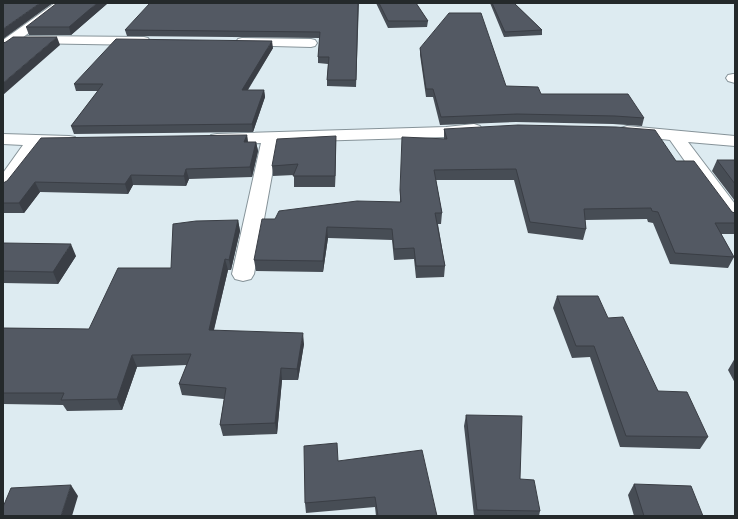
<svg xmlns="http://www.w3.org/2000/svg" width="738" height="519" font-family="Manrope,sans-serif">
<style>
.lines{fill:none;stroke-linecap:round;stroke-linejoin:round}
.minor-casing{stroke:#869399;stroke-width:2}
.major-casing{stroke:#869399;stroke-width:2}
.minor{fill:#fff;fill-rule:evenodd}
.major{fill:#fff;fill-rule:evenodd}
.wall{fill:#474d55}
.shaded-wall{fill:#3a3e45}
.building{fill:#535963;stroke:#3a3e45}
</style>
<rect width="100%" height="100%" fill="#ddebf1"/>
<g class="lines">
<g class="minor-casing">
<path id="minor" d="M 28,36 L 144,37 L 148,38 L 150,41 L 148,44 L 144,45 L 24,43 L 22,40 L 24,37 Z
M 242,38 L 311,39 L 315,40 L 317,43 L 315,46 L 311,47 L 238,45 L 236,42 L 238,39 Z
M 733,74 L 735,74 L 735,83 L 728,81 L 726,78 L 728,75 Z
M 474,124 L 480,126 L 482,129 L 480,132 L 446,137 L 278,142 L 254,274 L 251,279 L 243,281 L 235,279 L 232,274 L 261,143 L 217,144 L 211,143 L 209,139 L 211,135 L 217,134 L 446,127 Z
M 627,126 L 735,136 L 735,146 L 688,142 L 735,204 L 735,224 L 728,222 L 670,140 L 621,134 L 619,131 L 621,128 Z
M 3,134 L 69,136 L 75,137 L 77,141 L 75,145 L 69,146 L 40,145 L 10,190 L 3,192 L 3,173 L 23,145 L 3,144 Z"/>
</g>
<g class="major-casing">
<path id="major" d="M 55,3 L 67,3 L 8,49 L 3,50 L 3,40 Z"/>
</g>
<use href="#minor" class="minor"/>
<use href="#major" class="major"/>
</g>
<path class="wall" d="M 108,3 L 71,35 L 29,35 L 26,27 Z
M 359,3 L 356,87 L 327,86 L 327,80 L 328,64 L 318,63 L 318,57 L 320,38 L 127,36 L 125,30 Z
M 376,3 L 416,3 L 428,21 L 427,27 L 388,28 Z
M 490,3 L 514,3 L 542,30 L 542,35 L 504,37 Z
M 273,48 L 248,90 L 264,90 L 265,97 L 253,132 L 74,134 L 71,126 L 98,91 L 76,91 L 74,84 Z
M 420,48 L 506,86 L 644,118 L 642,126 L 613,124 L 516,122 L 440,125 L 433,97 L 426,97 L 420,55 Z
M 444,129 L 676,161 L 732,212 L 735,213 L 735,234 L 721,234 L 734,257 L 728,268 L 670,264 L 653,223 L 648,222 L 647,219 L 585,220 L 586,229 L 583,240 L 528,233 L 514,180 L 436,180 L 442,213 L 441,224 L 438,224 L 445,266 L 444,277 L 416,278 L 414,259 L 394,260 L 392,240 L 328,238 L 323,272 L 256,271 L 254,260 L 275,219 L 400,202 L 400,190 L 444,139 Z
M 247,135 L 248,142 L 256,142 L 258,151 L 252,177 L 189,179 L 186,186 L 133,185 L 128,194 L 40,192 L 24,213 L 3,213 L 3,183 Z
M 336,136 L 336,146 L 335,187 L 294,187 L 294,175 L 273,176 L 272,166 Z
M 717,160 L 735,160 L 735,201 L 712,171 Z
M 238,220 L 240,231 L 231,270 L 228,270 L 214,330 L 304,344 L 298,380 L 282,380 L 277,434 L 223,436 L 220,425 L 224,399 L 182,395 L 179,384 L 187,365 L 137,367 L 122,410 L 67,411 L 63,405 L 3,404 L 3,328 L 89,329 L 171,268 Z
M 3,243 L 76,256 L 58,284 L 3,283 Z
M 557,296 L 608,318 L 658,391 L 708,437 L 700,449 L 620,447 L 590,357 L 572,358 L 553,308 Z
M 735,358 L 735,383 L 728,370 Z
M 466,415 L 520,479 L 540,511 L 539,516 L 474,516 L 464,426 Z
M 338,461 L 437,516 L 376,516 L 375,507 L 306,513 L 305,503 Z
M 634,484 L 703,516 L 634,516 L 628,495 Z"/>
<path class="shaded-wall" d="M 40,3 L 53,3 L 3,39 L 3,29 Z
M 97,3 L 108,3 L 71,35 L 69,27 Z
M 57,37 L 60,45 L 3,95 L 3,83 Z
M 272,41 L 273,48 L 243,97 L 242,90 Z
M 264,90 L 265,97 L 253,132 L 252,124 Z
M 247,135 L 248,145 L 244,142 Z
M 336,136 L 336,146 L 335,187 L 335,176 Z
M 256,142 L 258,151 L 252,177 L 250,167 Z
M 186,169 L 189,179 L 186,186 L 184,176 Z
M 131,175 L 133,185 L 128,194 L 125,184 Z
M 35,182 L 40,192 L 24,213 L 19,203 Z
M 238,220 L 240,231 L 231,270 L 229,260 Z
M 327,227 L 328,238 L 323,272 L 323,261 Z
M 71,244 L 76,256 L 58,284 L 53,272 Z
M 225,259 L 228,270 L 211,341 L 209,330 Z
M 303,333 L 304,344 L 298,380 L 297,369 Z
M 132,355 L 137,367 L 122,410 L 117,399 Z
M 281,368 L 282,380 L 277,434 L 275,423 Z
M 71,485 L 78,496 L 72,516 L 61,516 Z"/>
<path class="building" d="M 3,3 L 40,3 L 3,29 Z
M 57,3 L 97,3 L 69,27 L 26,27 Z
M 150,3 L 358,3 L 356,80 L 327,80 L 329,57 L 318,57 L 320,32 L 125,30 Z
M 379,3 L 416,3 L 428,21 L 388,21 Z
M 492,3 L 514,3 L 542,30 L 505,32 Z
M 449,13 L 481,13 L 506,86 L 538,87 L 541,94 L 628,94 L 644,118 L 615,116 L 517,114 L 441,117 L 433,89 L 426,89 L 420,48 Z
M 13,37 L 57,37 L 3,83 L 3,43 L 6,42 Z
M 116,39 L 272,41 L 242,90 L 264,90 L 252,124 L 71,126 L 103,84 L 74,84 Z
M 518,125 L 616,127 L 655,130 L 676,161 L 694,161 L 732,212 L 735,213 L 735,223 L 715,223 L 734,257 L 675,253 L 658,212 L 652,211 L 651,208 L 584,209 L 586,229 L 530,222 L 516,169 L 434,170 L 442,213 L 435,213 L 445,266 L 416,266 L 414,248 L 394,249 L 392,229 L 327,227 L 323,261 L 254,260 L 262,219 L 275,219 L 279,211 L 357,201 L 401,202 L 400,190 L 402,137 L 447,139 L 444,129 Z
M 247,135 L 244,142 L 256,142 L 250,167 L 186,169 L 184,176 L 131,175 L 125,184 L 35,182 L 19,203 L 3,203 L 3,183 L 7,181 L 41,138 Z
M 336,136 L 335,176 L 293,176 L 298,164 L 272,166 L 277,139 Z
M 717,160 L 735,160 L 735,184 Z
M 238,220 L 229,260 L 225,259 L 209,330 L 303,333 L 297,369 L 281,368 L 275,423 L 220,425 L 226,388 L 179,384 L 191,354 L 132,355 L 117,399 L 61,400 L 64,393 L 3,393 L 3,328 L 89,329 L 118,268 L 171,268 L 173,224 L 196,221 Z
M 3,243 L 71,244 L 53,272 L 3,271 Z
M 557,296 L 598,296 L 608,318 L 623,317 L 658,391 L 687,392 L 708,437 L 626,436 L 594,346 L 576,346 Z
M 466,415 L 522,416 L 520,479 L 534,480 L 540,511 L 477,510 Z
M 337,443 L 338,461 L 422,450 L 437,516 L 378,516 L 375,497 L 305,503 L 304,446 Z
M 634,484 L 691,486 L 703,516 L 644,516 Z
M 71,485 L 61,516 L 3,516 L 3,507 L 11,488 Z"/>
<rect width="738" height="519" fill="none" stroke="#24292b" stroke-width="8"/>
</svg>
